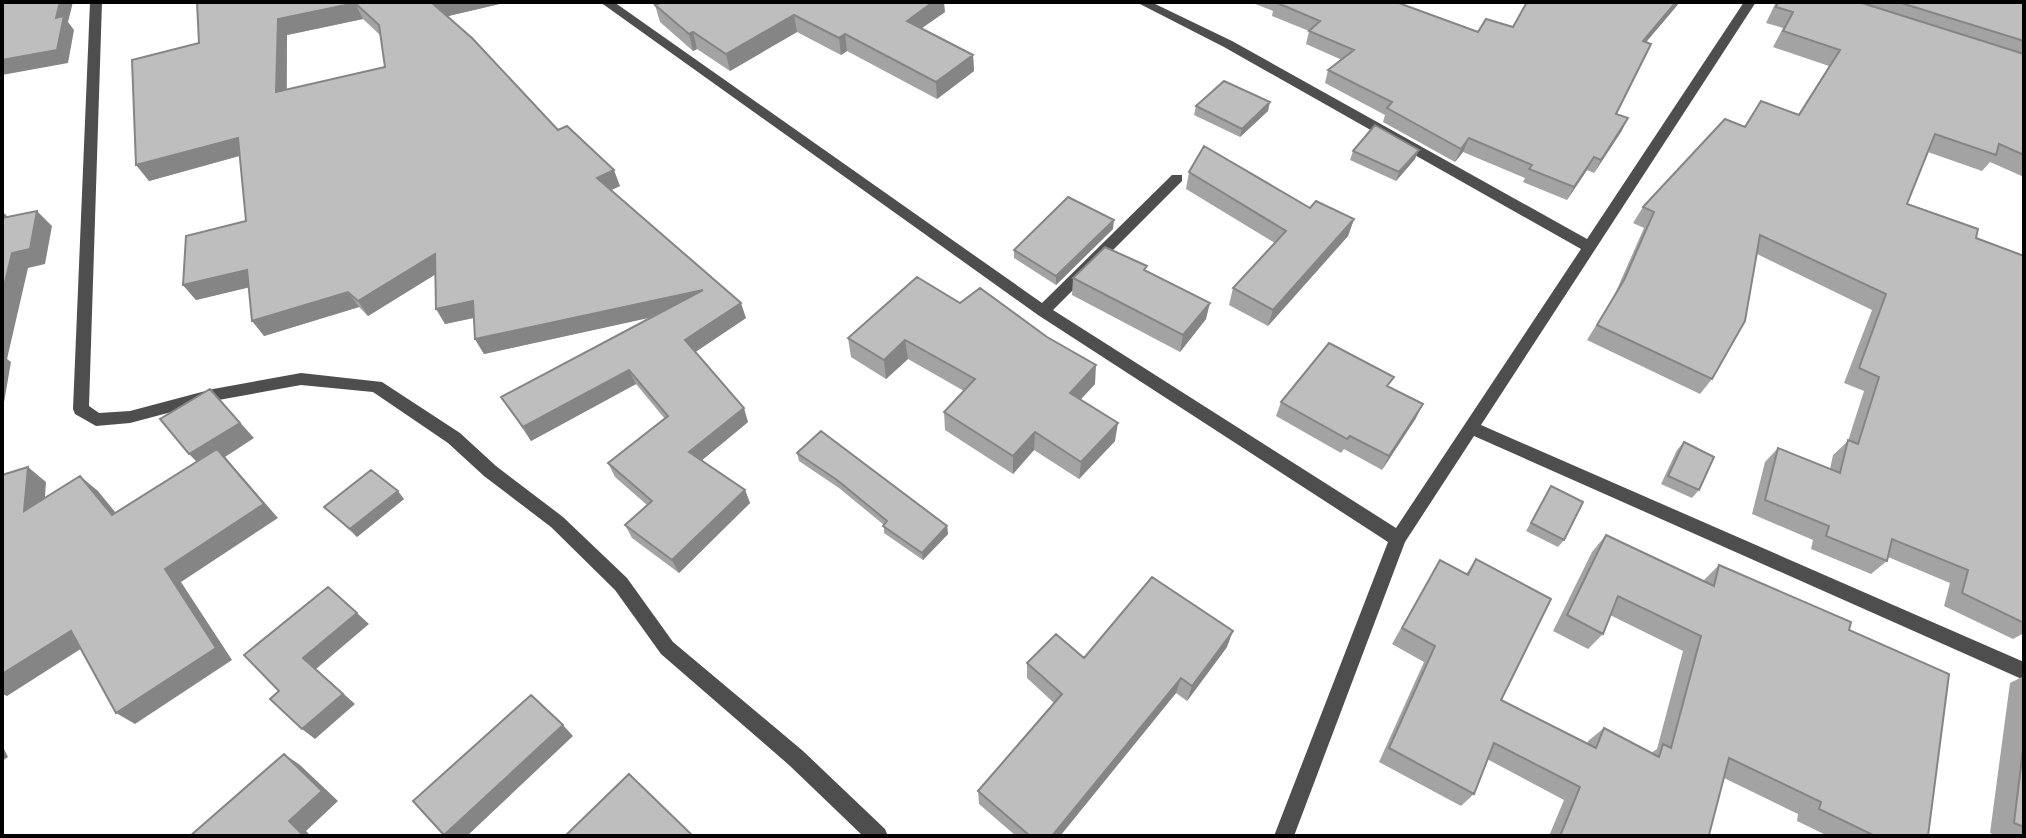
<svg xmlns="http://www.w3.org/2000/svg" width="2026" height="838" font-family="Jost,sans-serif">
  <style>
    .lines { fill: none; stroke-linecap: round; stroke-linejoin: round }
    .minor { fill: #4e4e4e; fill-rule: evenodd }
    .wall { fill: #a3a3a3; fill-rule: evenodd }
    .shaded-wall { fill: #858585 }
    .building { fill: #bebebe; stroke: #858585; stroke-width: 2; fill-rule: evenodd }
  </style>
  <rect width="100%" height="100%" fill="#fff"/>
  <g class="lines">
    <path class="minor" d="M90,2H102L89,406L99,413L130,411L213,389L301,373L382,382L460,433L496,466L563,517L627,578L673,642L803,751L885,829L888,836H863L789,765L661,654L615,590L551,527L484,476L448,443L373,392L301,385L213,401L130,423L96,426L75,414L73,409Z
      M600,2H614L1042,303L1172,175H1182V181L1053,310L1396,528L1581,249L1224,47L1136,2H1151L1232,41L1587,239L1744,2H1756L1481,425L2024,662V680L1474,436L1405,542L1294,836H1274L1388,542L1038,315Z"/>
  </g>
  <path class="wall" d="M197,2H508L448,16L558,130L620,186L611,190L746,318L695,352L748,422L702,460L745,490L750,503L679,573L632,538L625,525L647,505L615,477L608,463L665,419L636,384L531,441L501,397L651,317L484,354L475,339L474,318L445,324L436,274L368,316L359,307L264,336L249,287L196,300L183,285L246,221L240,156L149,181L199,43ZM363,19L380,35L385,67L287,90V35Z
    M1250,2H1396L1478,32L1680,2L1646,42L1616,114L1628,118L1621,132L1594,173L1587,170L1567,200L1523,182L1525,178L1463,152L1455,162L1383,122L1385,115L1325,83L1328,70L1342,60L1306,44L1309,31L1272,16L1273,11Z
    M1776,2H2024V177L1990,162L1982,171L1928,152L1907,204L1976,238L2024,256V633L2013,639L1944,606L1950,583L1888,557L1887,561L1871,574L1811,549L1813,540L1752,514L1765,462L1778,448L1830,469L1833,455L1848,441L1864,391L1844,383L1872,310L1757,254L1712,379L1700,394L1587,340L1614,296L1644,228L1633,223L1643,207L1744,127L1761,101L1798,115L1829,66L1773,47L1783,28L1766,23Z
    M655,5L945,12L921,28L973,55L974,71L937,99L847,51L841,55L797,32L730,71L697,49L693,51L660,22Z
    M1196,106L1268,111L1240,137L1194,115Z
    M1353,151L1415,159L1396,181L1350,160Z
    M1189,172L1310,208L1354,219L1348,236L1268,326L1229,305L1233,288L1275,243L1186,189Z
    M1113,229L1056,285L1014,258V250Z
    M917,277L1095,384L1080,400L1115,441L1079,479L1034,450L1013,474L945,430L944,412L964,391L908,359L886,379L851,357L848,338Z
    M1073,278L1206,319L1180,352L1072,295Z
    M1389,388L1416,418L1382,470L1344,449L1341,453L1276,416L1281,402Z
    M1684,442L1699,490L1692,498L1661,484L1677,450Z
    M797,453L947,526L948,534L923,560L884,533V525L839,488L799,461Z
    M1551,486L1564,540L1558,547L1526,531Z
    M404,499L357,537L324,507Z
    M1606,535L1703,581L1719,565L1849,630L1928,836H1828L1797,821L1798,814L1724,778L1709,835L1712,836H1549L1564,800L1487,759L1474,794L1461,806L1379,762L1424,662L1392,644L1440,560L1466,574L1476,559L1501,700L1587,744L1588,741L1604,728L1651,753L1657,749L1683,651L1610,615L1603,634L1588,649L1553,631L1592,552Z
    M1227,647L1187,701L1176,693L1060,836H1016L979,804L978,791L1054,703L1027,678V663Z
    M2024,676V836H1998L1990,833L2010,683Z"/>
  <path class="shaded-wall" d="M60,2H73L68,22L74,30L68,63L2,75V60L56,18Z
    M435,2H508L440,18L432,3Z
    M933,2H944L945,12L908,38L907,21Z
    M1676,2H1680L1636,54L1643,41Z
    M355,3L363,19L287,35L286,108L276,92L278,19Z
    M794,15L797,32L730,71L726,54Z
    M693,32L697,49L693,51L689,34Z
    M845,34L847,51L841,55L839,38Z
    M973,55L974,71L937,99L936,82Z
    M1270,102L1268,111L1240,137L1242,129Z
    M1628,118L1621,132L1594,173L1601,160Z
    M238,138L249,153L149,181L136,165Z
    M1469,138L1463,152L1455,162L1461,149Z
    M1419,150L1415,159L1396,181L1399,172Z
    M1594,157L1587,170L1567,200L1574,187Z
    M614,170L620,186L603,194L597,178Z
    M2,211L15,224H2Z
    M37,211L52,226L45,264L28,268L7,359L11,362L2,414V295L12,253Z
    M1354,219L1348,236L1268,326L1273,310Z
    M1114,220L1113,229L1056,285V276Z
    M435,254L444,269L368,316L358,301Z
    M247,270L259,285L196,300L183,285Z
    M703,290L708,305L484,354L475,339Z
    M348,292L359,307L264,336L252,321Z
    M473,301L482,316L445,324L436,309Z
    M741,303L746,318L691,355L685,340Z
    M1210,303L1206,319L1180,352L1183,335Z
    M905,340L908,359L886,379L884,360Z
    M1096,365L1095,384L1069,412L1070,393Z
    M629,370L636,384L531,441L523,427Z
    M210,389L254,438L225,457L278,518L181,582L232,660L135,724L116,713L165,569L205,470L189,454Z
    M1423,404L1416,418L1382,470L1389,456Z
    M744,408L748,422L695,466L689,452Z
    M1118,423L1115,441L1079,479L1081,462Z
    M1035,432L1034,450L1013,474V456Z
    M28,467L46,482L43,525L24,511Z
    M80,476L98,491L129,529L112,515Z
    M745,490L750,503L679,573L672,560Z
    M398,491L404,499L357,537L350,529Z
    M947,526L948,534L923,560L922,553Z
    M357,613L369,624L316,669L355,704L315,739L302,729L303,658Z
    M71,631L90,643L7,696L2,694V674Z
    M1233,631L1227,647L1187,701L1192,686Z
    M1181,678L1176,693L1060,836H1052Z
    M563,725L573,736L467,836H447L444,835Z
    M2,745L8,757L2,761Z
    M284,754L300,765L338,801L306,831L311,836H304L289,821Z"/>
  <path class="building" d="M2,2H60L56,18L64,16L57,50L2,60Z
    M197,2H435L432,3L472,38L558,130L567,126L614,170L597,178L741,303L685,340L744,408L689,452L745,490L672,560L625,525L652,501L608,463L668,416L629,370L523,427L501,397L703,290L475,339L473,301L436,309L435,254L358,301L348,292L252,321L247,270L183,285L186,236L246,221L238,138L136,165L132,60L199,43ZM355,3L379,25L385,67L276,92L278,19Z
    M662,2H933L907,21L973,55L936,82L845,34L839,38L794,15L726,54L693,32L689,34L655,5Z
    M1275,2H1396L1478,32L1486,19L1513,27L1527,2H1676L1643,41L1651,44L1616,114L1628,118L1601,160L1594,157L1574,187L1529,169L1532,165L1469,138L1461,149L1387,108L1392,102L1328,70L1354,50L1309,31L1320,21Z
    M1778,2H1859L2024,54V155L1999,144L1996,155L1935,134L1907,204L1978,229L1976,238L2024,256V623L1962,593L1968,570L1892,539L1887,561L1826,536L1829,526L1765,500L1778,448L1840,473L1848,440L1858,444L1879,377L1859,368L1886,294L1760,235L1745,321L1712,379L1597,325L1624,280L1654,212L1643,207L1725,119L1745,127L1761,101L1799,115L1840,50L1783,31L1793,12L1776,7Z
    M1898,2H2024V41Z
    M1224,81L1270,102L1242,129L1196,106Z
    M1375,125L1419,150L1399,172L1353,151Z
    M1204,146L1310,208L1316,201L1354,219L1273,310L1233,288L1286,231L1189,172Z
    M1068,197L1114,220L1056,276L1014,250Z
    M37,211L30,249L12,253L2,295V218Z
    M1105,247L1147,266L1144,270L1210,303L1183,335L1073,278Z
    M917,277L960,303L980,288L1047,337L1096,365L1070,393L1118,423L1081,462L1035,432L1013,456L944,412L975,379L905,340L884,360L848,338Z
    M1329,343L1394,377L1387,386L1423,404L1389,456L1350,436L1347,439L1281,402Z
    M210,389L240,423L189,454L160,419Z
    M821,431L947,526L922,553L883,526L887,521L837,480L797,453Z
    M1684,442L1714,457L1699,490L1668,476Z
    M217,449L264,504L165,569L216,648L116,713L71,631L2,674V475L28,467L24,511L80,476L112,515Z
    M371,470L398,491L350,529L324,507Z
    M1551,486L1583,502L1564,540L1531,523Z
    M1606,535L1714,586L1719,565L1851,622L1849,630L1949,674L1928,836H1875L1819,809L1821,802L1729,758L1709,835L1712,836H1560L1580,787L1494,743L1474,794L1389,748L1435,646L1402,628L1440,560L1468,575L1476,559L1551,599L1501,700L1596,748L1604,728L1659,757L1663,744L1671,748L1701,636L1618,596L1603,634L1567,615Z
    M1152,577L1233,631L1192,686L1181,678L1052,836H1030L978,791L1062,694L1027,663L1056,634L1084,658Z
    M328,587L357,613L303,658L343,694L302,729L270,699L279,691L244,655Z
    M531,695L563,725L444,835L413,801Z
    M2024,741V827L2014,823Z
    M284,754L322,791L289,821L304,836H190Z
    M629,774L693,836H565Z"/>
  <rect width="2026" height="838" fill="none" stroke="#000000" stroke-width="8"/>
</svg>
